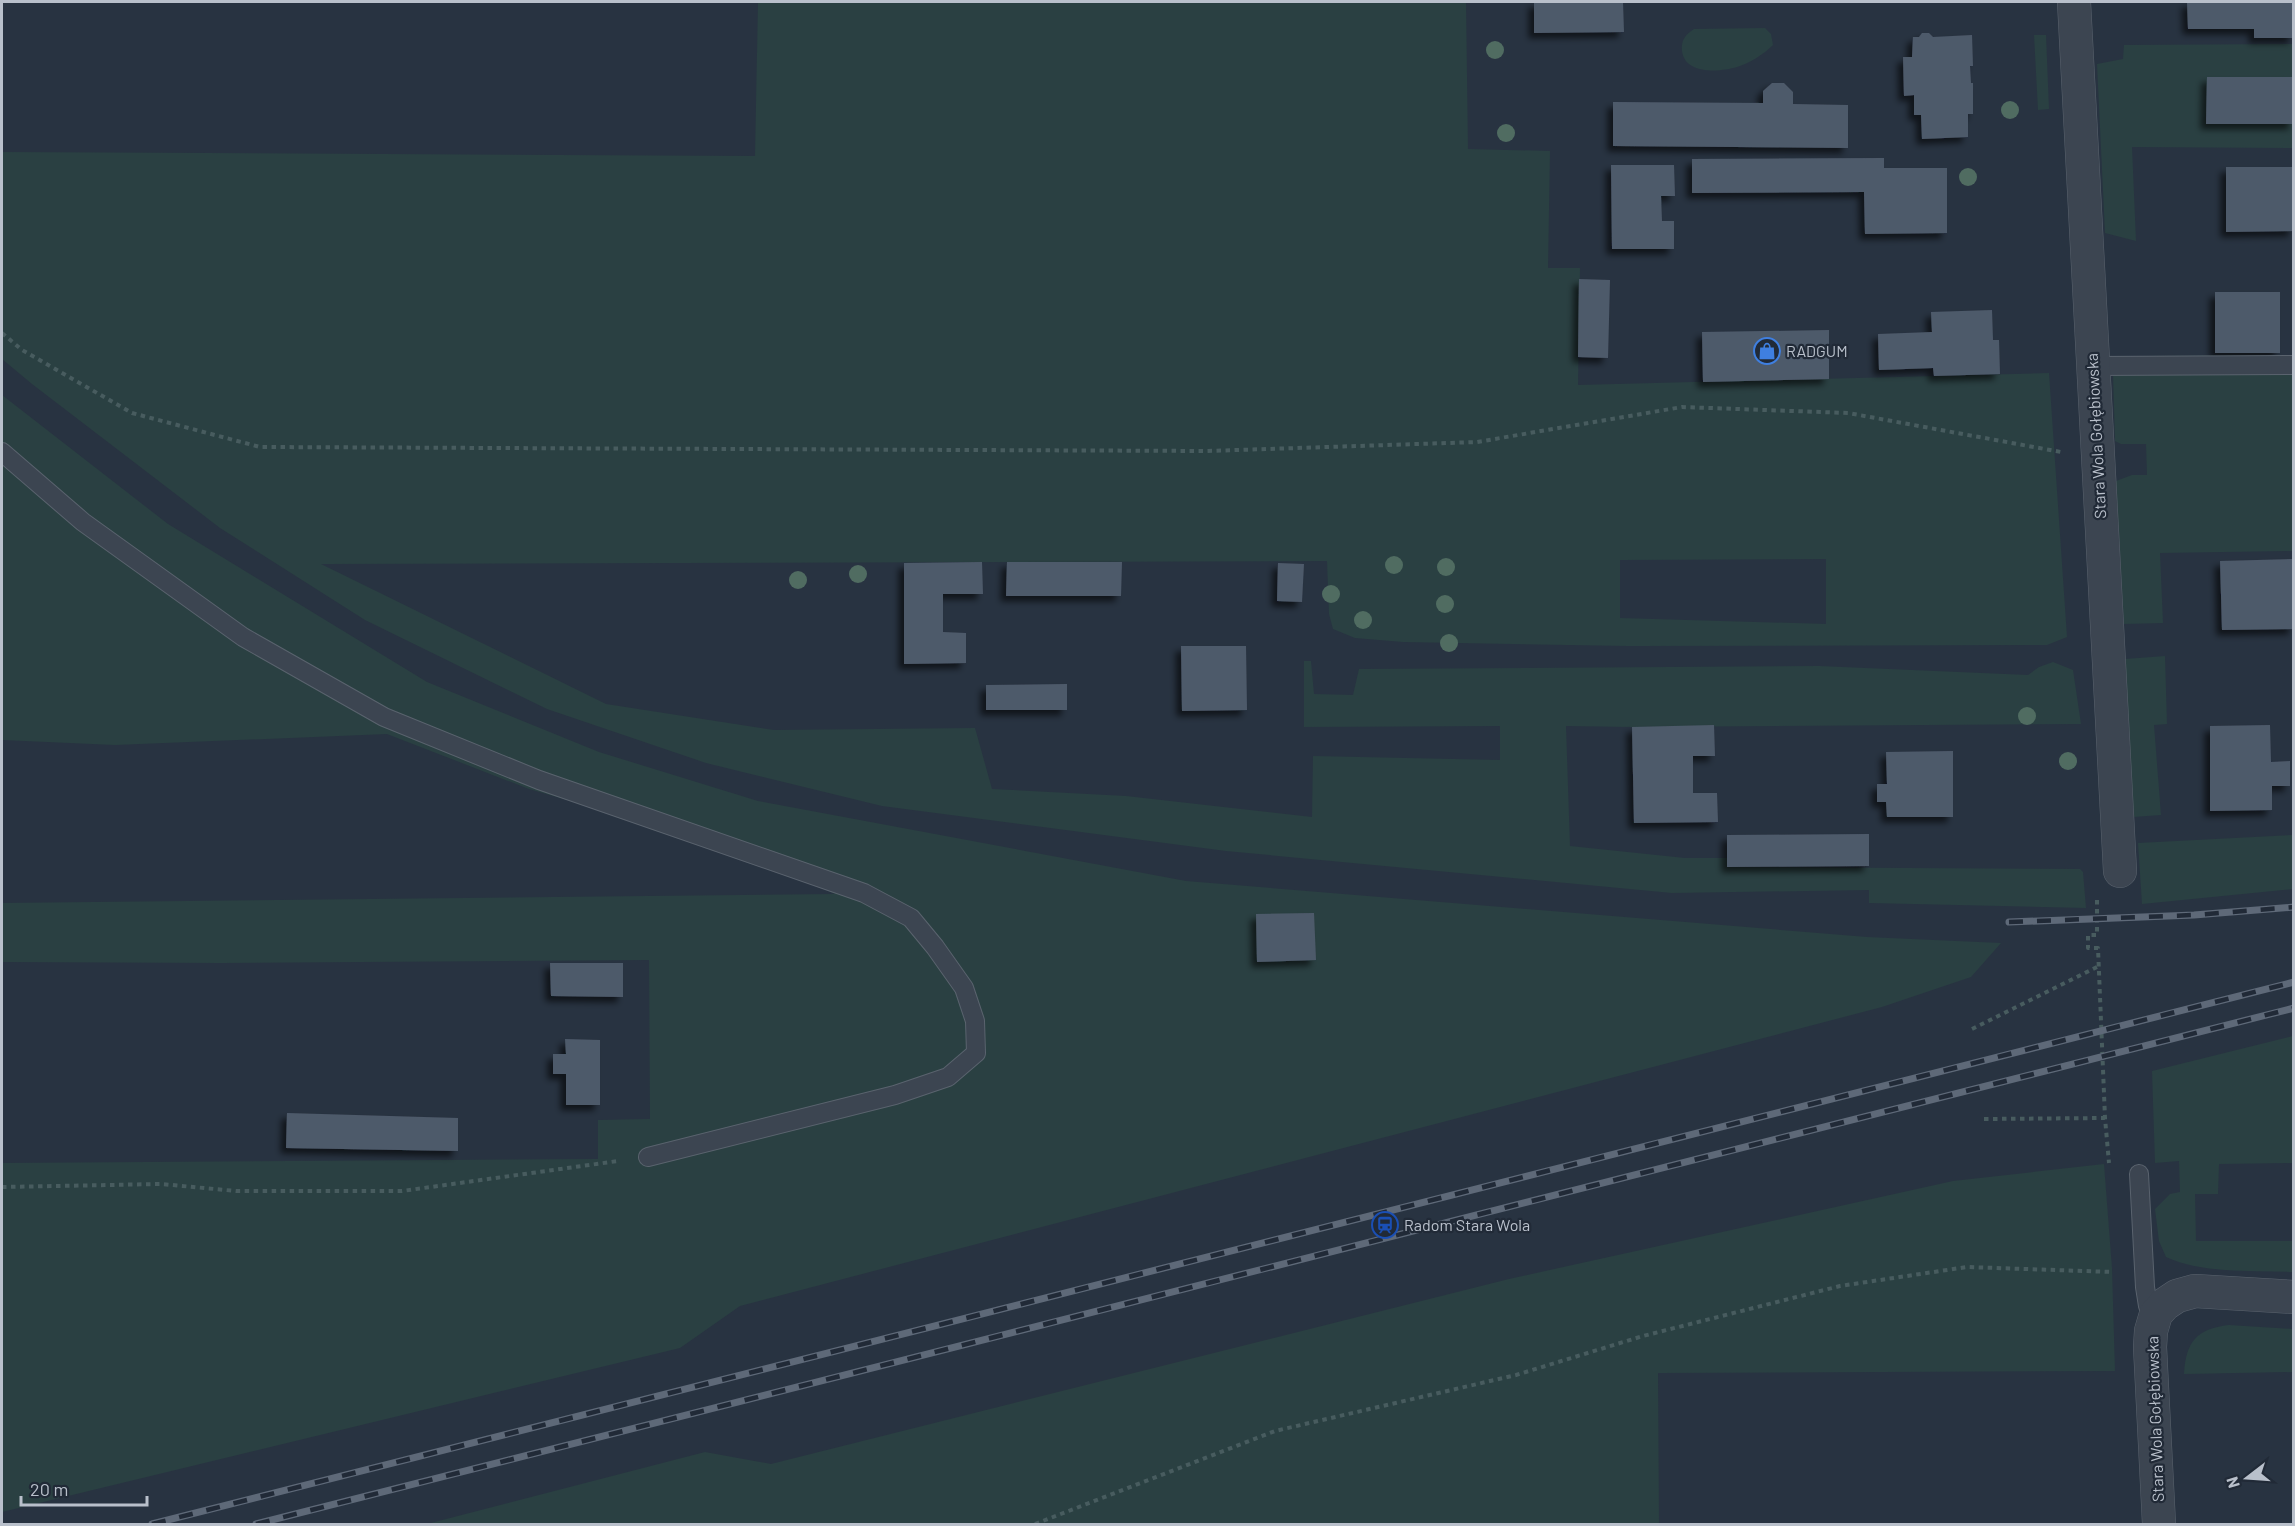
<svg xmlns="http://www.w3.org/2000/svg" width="2295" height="1526" font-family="Barlow,sans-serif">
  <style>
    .green { fill: #2a4042; fill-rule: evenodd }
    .building { fill: #4e5a6a; filter: url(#shadow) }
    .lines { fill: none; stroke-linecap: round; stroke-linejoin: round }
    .service-casing { stroke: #5a636e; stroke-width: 20 }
    .minor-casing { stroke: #5a636e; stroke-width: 34 }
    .path { stroke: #485c5f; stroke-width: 4; stroke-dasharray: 4.5 4.5; stroke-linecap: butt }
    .service { stroke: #3c4551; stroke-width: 18 }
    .minor { stroke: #3c4551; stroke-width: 33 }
    .rail-casing { stroke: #5e6978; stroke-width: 7 }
    .rail { stroke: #212a37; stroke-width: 4.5; stroke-dasharray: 14; stroke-linecap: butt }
    .tree { fill: #506c61 }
    .labels { text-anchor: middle; stroke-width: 4.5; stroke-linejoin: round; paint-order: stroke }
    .poi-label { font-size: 16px; fill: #b9c0cb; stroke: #212a37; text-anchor: start }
    .street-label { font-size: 16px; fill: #b9c0cb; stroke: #212a37 }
  </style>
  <defs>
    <filter id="shadow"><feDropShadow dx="-5.5" dy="5.5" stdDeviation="3" flood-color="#0009"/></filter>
  </defs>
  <rect width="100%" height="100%" fill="#283341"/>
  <path class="green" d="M758,2H1466L1468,149L1550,151L1548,268H1580L1578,385L2049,373L2067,637L2047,645L1628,646L1403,642L1355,638L1333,629L1329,614L1327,561L321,564L606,704L774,730L975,728L992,789L1126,796L1312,817L1313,756L1500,760V726L1304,727V661H1311L1314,694L1353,695L1359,669L1819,666L2028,675L2039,667L2053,662L2073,670L2081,724L1632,727L1566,726L1570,846L1685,858H1727L1728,867L2080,869L2083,872L2086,908L1869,903V890L1672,893L1226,851L882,806L706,763L547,709L365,620L220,528L32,384L2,359V152L755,156ZM1826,559V624L1620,618V560Z
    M1765,28L1771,34L1773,45C1764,54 1750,63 1737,67C1720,72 1685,75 1682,51C1681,40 1685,35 1694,29Z
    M2034,35H2046L2049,109L2038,110Z
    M2293,44V148L2132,147L2136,241L2105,233L2097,64L2123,59L2124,45Z
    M2293,355V551L2160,553L2163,623L2124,624L2116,481L2132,475H2147L2146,444H2121L2115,441L2113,374H2142L2141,356Z
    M2,395L168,524L427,682L599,752L758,801L1186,881L1867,937L2001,943L1971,977L1882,1007L740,1306L680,1348L2,1512V1163L598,1159V1120L650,1119L649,960L222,963L2,962V903L835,894L723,845L529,789L387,734L115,745L2,740Z
    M2165,656L2167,724L2154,725L2161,815L2133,817L2125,659Z
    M2293,835V889L2142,904L2138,843Z
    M2293,1036V1163L2219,1164L2218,1194H2195L2196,1241H2293V1272C2253,1270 2202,1274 2166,1257L2159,1241L2155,1209L2170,1194L2180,1192L2179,1161L2155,1163L2152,1071Z
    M2104,1164L2112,1268L2115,1371L1658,1373L1659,1524H427L705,1452L771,1464L1509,1279L1953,1181Z
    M2229,1325L2293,1329V1372L2184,1374C2186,1342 2196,1329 2229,1325Z"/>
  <path class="building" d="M1534,2H1623L1624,32L1534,33Z
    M2187,2H2294V38H2254V29H2188Z
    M1922,33H1929L1933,37L1972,35L1973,66H1970L1971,83H1973V114H1968V137L1922,139L1921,115H1914V95L1904,96L1903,57H1912L1913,37H1919Z
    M2207,77H2294V124H2206Z
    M1772,83H1784L1793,92V104L1848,105V148L1613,146V102L1763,103V91Z
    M1884,158V168H1947V233L1865,234L1864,192L1692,193V159Z
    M1611,165H1674L1675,196H1661L1662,221H1674V249H1612Z
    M2226,167H2294V231L2226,232Z
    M1579,279L1610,280L1608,358L1578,357Z
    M2215,292H2280V353H2215Z
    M1992,310L1993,340H1999L2000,374L1934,376L1933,368L1879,370L1878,334L1932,332L1931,312Z
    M1829,330V379L1703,382L1702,332Z
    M2294,559V629L2222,630L2220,561Z
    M982,562L983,594H943V632L966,633V663L904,664V563Z
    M1007,562H1122L1121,596H1006Z
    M1278,563L1304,564L1302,602L1277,601Z
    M1181,646H1246L1247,710L1182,711Z
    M1067,684V710H986V685Z
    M1714,725L1715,756H1693V793H1717L1718,822L1634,823L1632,727Z
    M2270,725L2271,762L2290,761V786H2272V810L2210,811V726Z
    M1953,751V817H1887L1886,802H1877V784H1887L1886,752Z
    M1869,834V866L1727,867V835Z
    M1314,913L1316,960L1257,962L1256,914Z
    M550,963H623V997L551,996Z
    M565,1039L600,1040V1105H566V1074H553V1054H566Z
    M287,1113L458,1118V1151L286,1148Z"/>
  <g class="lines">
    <defs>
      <path id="service" d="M2092,366L2294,365
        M2,452L83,522L243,637L384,717L539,780L864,893L911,918L935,947L964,988L975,1021L976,1053L948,1077L895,1095L648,1157
        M2139,1174L2145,1287L2148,1306L2156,1314"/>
      <path id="minor" d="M2074,2L2120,871
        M2159,1524L2150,1347L2151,1331L2156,1314L2165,1304L2177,1296L2195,1291L2294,1297"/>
    </defs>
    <use href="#service" class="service-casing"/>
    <use href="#minor" class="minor-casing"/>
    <path class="path" d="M2,333L22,350L132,413L260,447L1207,451L1477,442L1682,407L1848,413L2061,452
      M2097,900V935H2088V948H2098L2105,1118L2109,1163
      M1972,1029L2099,966
      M1984,1119L2105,1118
      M2,1187L161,1184L236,1191H402L618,1161
      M1035,1524L1275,1431L1516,1375L1643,1336L1840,1286L1967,1267L2113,1272"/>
    <use href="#service" class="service"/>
    <use href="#minor" class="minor"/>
    <defs>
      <path id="rail" d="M2009,922L2194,915L2294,907
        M152,1524L2294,982
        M256,1524L2294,1008"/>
    </defs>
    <use href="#rail" class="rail-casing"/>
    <use href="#rail" class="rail"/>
  </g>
  <g class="tree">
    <circle cx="1495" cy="50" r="9"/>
    <circle cx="2010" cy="110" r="9"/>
    <circle cx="1506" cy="133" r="9"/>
    <circle cx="1968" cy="177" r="9"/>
    <circle cx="1394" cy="565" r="9"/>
    <circle cx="1446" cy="567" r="9"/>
    <circle cx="858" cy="574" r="9"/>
    <circle cx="798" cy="580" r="9"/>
    <circle cx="1331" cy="594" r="9"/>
    <circle cx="1445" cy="604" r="9"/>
    <circle cx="1363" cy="620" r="9"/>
    <circle cx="1449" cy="643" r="9"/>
    <circle cx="2027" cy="716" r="9"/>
    <circle cx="2068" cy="761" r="9"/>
  </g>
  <defs>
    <symbol id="shop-ring" viewBox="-11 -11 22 22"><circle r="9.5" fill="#212a37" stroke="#3f7fe0" stroke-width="1.5"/><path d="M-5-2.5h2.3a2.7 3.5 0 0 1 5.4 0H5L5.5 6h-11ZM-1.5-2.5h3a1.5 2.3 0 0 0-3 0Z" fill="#3f7fe0"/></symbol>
    <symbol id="station-ring" viewBox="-11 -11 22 22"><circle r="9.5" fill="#212a37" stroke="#1a4fb4" stroke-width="1.5"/><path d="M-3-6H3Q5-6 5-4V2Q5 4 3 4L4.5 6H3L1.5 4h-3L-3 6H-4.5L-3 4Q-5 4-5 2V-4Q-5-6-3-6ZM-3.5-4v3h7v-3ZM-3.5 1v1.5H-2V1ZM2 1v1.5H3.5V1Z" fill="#1a4fb4"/></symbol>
  </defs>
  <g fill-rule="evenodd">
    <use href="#shop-ring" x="1752" y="336" width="30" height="30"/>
    <use href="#station-ring" x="1370" y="1210" width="30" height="30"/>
  </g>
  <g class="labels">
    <g class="poi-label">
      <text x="1786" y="357">RADGUM</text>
      <text x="1404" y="1231">Radom Stara Wola</text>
    </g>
    <g class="street-label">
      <text transform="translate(2096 436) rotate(-93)" y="6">Stara Wola Gołębiowska</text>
      <text transform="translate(2155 1419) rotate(-92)" y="6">Stara Wola Gołębiowska</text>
    </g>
  </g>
  <rect width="2295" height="1526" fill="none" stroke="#b9c0cb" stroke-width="6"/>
  <g transform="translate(2247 1478) rotate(253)" stroke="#212a37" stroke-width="4.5" paint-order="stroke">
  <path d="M0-4.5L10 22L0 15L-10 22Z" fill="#b9c0cb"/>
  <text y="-9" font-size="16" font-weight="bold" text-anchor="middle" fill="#b9c0cb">N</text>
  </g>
  <path d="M21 1496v9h126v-9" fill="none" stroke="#b9c0cb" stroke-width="3"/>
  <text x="30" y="1496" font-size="18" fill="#b9c0cb" stroke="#212a37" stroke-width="4.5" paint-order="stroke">20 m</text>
</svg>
